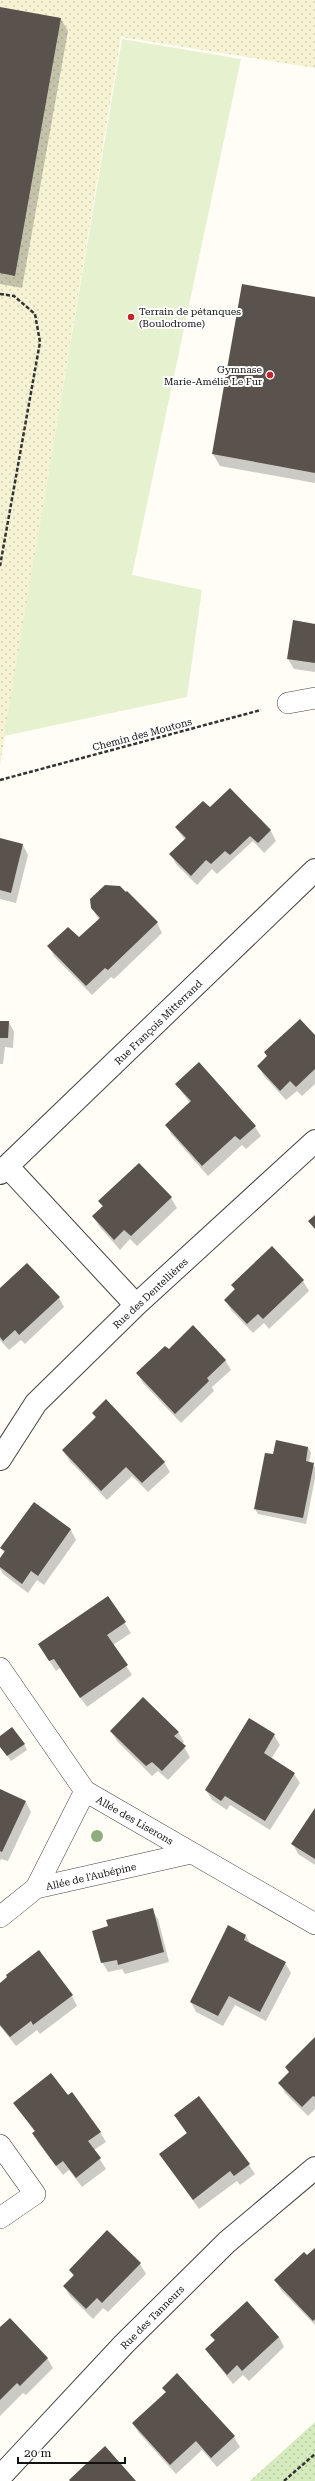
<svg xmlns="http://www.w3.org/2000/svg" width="315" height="2481" font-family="'Roboto Serif',serif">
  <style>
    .farmland { fill: url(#farmland-dots) }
    .grass { fill: url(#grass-dots) }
    .pitch { fill: #e6f2cf }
    .shadow { fill: #0003 }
    .building { fill: #5a524d }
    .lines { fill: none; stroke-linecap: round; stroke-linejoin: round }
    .service-casing { stroke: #444; stroke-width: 22 }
    .minor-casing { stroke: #444; stroke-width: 24 }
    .path { stroke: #333; stroke-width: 2.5; stroke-dasharray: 4 2; stroke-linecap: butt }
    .service { stroke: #fff; stroke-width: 21 }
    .minor { stroke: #fff; stroke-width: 22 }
    .tree { fill: #8dad7f }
    .poi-dot { fill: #c4262e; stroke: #fff; stroke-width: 1.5 }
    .labels { text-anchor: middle; stroke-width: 4; stroke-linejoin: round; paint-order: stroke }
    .poi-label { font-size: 10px; fill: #111; stroke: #fff; text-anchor: start }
    .street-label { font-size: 10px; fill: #111; stroke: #fff }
  </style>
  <defs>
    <pattern id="farmland-dots" width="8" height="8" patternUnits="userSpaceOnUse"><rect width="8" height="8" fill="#f6f3d4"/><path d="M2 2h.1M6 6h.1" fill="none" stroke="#d2cfb5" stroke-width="1.8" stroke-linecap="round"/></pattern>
    <pattern id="grass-dots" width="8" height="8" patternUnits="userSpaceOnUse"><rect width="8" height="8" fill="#d5ebbd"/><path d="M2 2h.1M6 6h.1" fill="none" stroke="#b6c8a1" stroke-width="1.8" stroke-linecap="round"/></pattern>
  </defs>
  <rect width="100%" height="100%" fill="#fffdf5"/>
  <path class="farmland" d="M0,0H315V68L121,37L0,765Z"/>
  <path class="grass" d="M315,2422V2481H250Z"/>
  <path class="pitch" d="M122,39L241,59L132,575L202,590L187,697L4,736Z"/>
  <path class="shadow" d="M0,8L61,19L68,31L22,288L0,284Z
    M315,298V483L220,466L213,454Z
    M315,625V672L294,669L288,659Z
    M230,789L271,831L276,841L264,853L253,841L217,874L212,869L197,885L176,864L171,854L185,840L176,828L210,809Z
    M0,839L23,845L28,855L16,903L0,899Z
    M92,908L157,923L162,933L114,979L111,977L92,995L54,956L49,947L79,939L99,920Z
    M0,1022H9L14,1032L13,1048L5,1047L3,1064H0Z
    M315,1036V1084L302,1096L297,1091L286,1100L264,1076L258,1066L268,1057L265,1053Z
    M176,1084L255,1127L261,1136L246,1149L242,1145L208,1176L172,1135L166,1125L190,1103Z
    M139,1164L171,1198L177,1208L137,1246L130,1239L120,1250L99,1226L93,1217L103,1207L99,1201Z
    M303,1281L309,1291L269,1329L264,1323L253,1333L231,1310L226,1300L236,1291L232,1285Z
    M0,1290L59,1298L64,1307L25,1344L21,1340L9,1350L0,1340Z
    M169,1350L225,1360L231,1370L212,1387L214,1391L181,1423L143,1383L137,1373Z
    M93,1413L164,1462L170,1472L148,1492L132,1476L107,1500L69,1460L63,1450L96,1419Z
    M308,1447L311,1453L309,1463L315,1467V1478L306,1524L258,1514L255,1509L274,1455Z
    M34,1503L71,1530L76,1540L44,1585L37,1580L28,1593L3,1574L0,1569V1560L5,1554L1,1548Z
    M108,1598L131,1633L113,1645L132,1675L87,1707L60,1668L56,1671L45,1654Z
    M111,1731L178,1732L184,1742L182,1744L190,1757L168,1780L158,1771L152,1776L117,1741Z
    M274,1735L280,1745L271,1759L294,1774L300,1783L270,1830L230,1805L227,1810L212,1800L206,1790Z
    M0,1737L24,1744L27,1750L11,1761L0,1746Z
    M0,1790L26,1802L31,1812L8,1861L1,1859L0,1861Z
    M315,1810V1865L298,1854L293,1844Z
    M152,1910L158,1919L169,1962L125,1974L122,1969L108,1972L102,1962Z
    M229,1927L246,1936L251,1945L285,1963L291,1973L266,2021L235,2005L223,2026L196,2012L191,2002Z
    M0,1984L72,1996L77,2006L40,2034L37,2030L16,2046L0,2026Z
    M315,2039V2109L308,2116L285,2093L280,2083L290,2073L286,2067Z
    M68,2097L100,2132L106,2142L94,2150L106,2169L82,2187L69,2170L63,2175L39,2144L33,2134L35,2132L15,2103Z
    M175,2115L249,2165L255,2174L240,2185L237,2181L199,2209L160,2154L187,2134Z
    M107,2232L140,2264L146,2274L108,2312L103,2308L93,2319L70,2296L64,2286L74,2277L70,2270Z
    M315,2250V2325L281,2290L275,2280Z
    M0,2329L47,2358L53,2368L26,2395L23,2393L0,2416Z
    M212,2335L279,2337L284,2347L249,2381L243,2375L233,2384L206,2350L215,2341Z
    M163,2388L234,2437L240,2447L217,2467L202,2450L176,2474L139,2433L133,2424L166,2393Z"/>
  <path class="building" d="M0,7L61,18L15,276L0,273Z
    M242,284L315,297V473L212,454Z
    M293,620L315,624V663L287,659Z
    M230,788L271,830L258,843L250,836L230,855L225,851L211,864L206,860L191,876L169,854L186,838L175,827L203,801L210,807Z
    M0,838L23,844L11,893L0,890Z
    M105,885L120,886L126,892L127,891L158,922L108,970L105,968L86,986L47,946L68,927L79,937L100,918L91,908L90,899Z
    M300,1019L315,1035V1069L296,1087L290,1081L280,1091L257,1066L267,1056L264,1052Z
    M0,1021H9L8,1038H0Z
    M199,1062L256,1126L240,1140L235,1136L202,1166L165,1125L191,1101L175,1084Z
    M139,1163L172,1197L131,1236L124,1230L114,1240L92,1216L103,1206L98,1201Z
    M315,1215V1229L308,1221Z
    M272,1246L304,1280L263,1319L258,1314L247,1324L224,1300L235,1289L231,1285Z
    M27,1263L60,1297L19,1335L15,1330L3,1341L0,1337V1288Z
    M193,1325L226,1360L207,1378L209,1381L175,1414L136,1373L165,1346L169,1349Z
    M106,1399L165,1462L142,1483L126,1467L101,1491L62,1450L96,1417L92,1413Z
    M276,1440L308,1447L306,1461L314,1463L303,1518L254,1509L265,1453L273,1454Z
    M34,1502L71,1529L38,1576L31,1571L22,1584L0,1567V1558L5,1551L0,1548Z
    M108,1596L126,1622L107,1635L128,1665L80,1698L54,1659L49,1661L38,1644Z
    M143,1697L179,1732L174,1736L186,1746L162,1771L152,1762L146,1766L110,1731Z
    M249,1718L275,1734L264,1753L295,1773L265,1821L225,1796L221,1801L205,1790Z
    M12,1727L25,1744L7,1756L0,1747V1736Z
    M0,1789L26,1801L2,1852L0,1851Z
    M315,1808V1859L291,1844Z
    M153,1908L164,1952L118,1965L117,1960L101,1963L92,1931L108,1926L106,1920Z
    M228,1925L246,1935L244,1940L286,1962L260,2012L229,1996L218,2016L190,2002Z
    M39,1950L73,1995L33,2025L31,2021L10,2037L0,2025V1983L7,1977L6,1975Z
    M315,2037V2097L313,2096L302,2107L278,2083L289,2072L285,2067Z
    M51,2073L68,2095L72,2092L101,2132L88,2141L101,2158L76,2178L63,2161L56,2166L32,2133L35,2131L13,2103Z
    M199,2096L250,2164L234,2176L230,2171L193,2200L159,2154L187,2133L174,2115Z
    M107,2230L141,2263L102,2303L97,2298L86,2309L63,2286L74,2275L69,2270Z
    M315,2248V2319L313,2321L274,2280L304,2252L307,2255Z
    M247,2301L279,2337L242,2371L237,2365L227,2375L205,2349L215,2340L210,2335Z
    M10,2318L48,2358L20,2386L17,2383L0,2400V2327Z
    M177,2373L235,2436L211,2458L196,2441L170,2465L132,2423L166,2392L162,2388Z
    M105,2446L136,2481H70L69,2480Z"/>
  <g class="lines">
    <defs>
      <path id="service" d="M288,703L315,698
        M0,1668L85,1791L315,1924
        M36,1888L85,1791
        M0,1917L36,1888L191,1853
        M0,2145L35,2194L0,2218"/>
      <path id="minor" d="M7,1166L136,1305
        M0,1173L315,870
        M0,1459L36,1403L136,1305L315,1141
        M0,2477L124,2344L227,2242L315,2168"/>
    </defs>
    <use href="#service" class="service-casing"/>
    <use href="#minor" class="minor-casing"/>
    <path class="path" d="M0,294L14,296L35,314L40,342L0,566
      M0,780L261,710
      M284,2481L315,2454"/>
    <use href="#service" class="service"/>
    <use href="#minor" class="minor"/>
  </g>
  <circle class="tree" cx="97" cy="1836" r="6"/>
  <g class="poi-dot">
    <circle cx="131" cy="317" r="4"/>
    <circle cx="270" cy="375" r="4"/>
  </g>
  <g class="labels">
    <g class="poi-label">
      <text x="139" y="315">Terrain de pétanques<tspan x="139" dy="12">(Boulodrome)</tspan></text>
      <text x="262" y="373" text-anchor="end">Gymnase<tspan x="262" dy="12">Marie-Amélie Le Fur</tspan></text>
    </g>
    <g class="street-label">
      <text transform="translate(142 734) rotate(-15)" y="4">Chemin des Moutons</text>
      <text transform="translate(158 1022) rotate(-44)" y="4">Rue François Mitterrand</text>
      <text transform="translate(150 1293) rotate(-43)" y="4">Rue des Dentellières</text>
      <text transform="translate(135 1820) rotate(30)" y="4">Allée des Liserons</text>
      <text transform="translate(91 1876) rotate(-13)" y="4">Allée de l'Aubépine</text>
      <text transform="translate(152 2317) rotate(-45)" y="4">Rue des Tanneurs</text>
    </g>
  </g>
  <path d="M18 2457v6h107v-6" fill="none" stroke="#111111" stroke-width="2"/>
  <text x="24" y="2457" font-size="12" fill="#111111" stroke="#ffffff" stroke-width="3" paint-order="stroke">20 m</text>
</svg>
